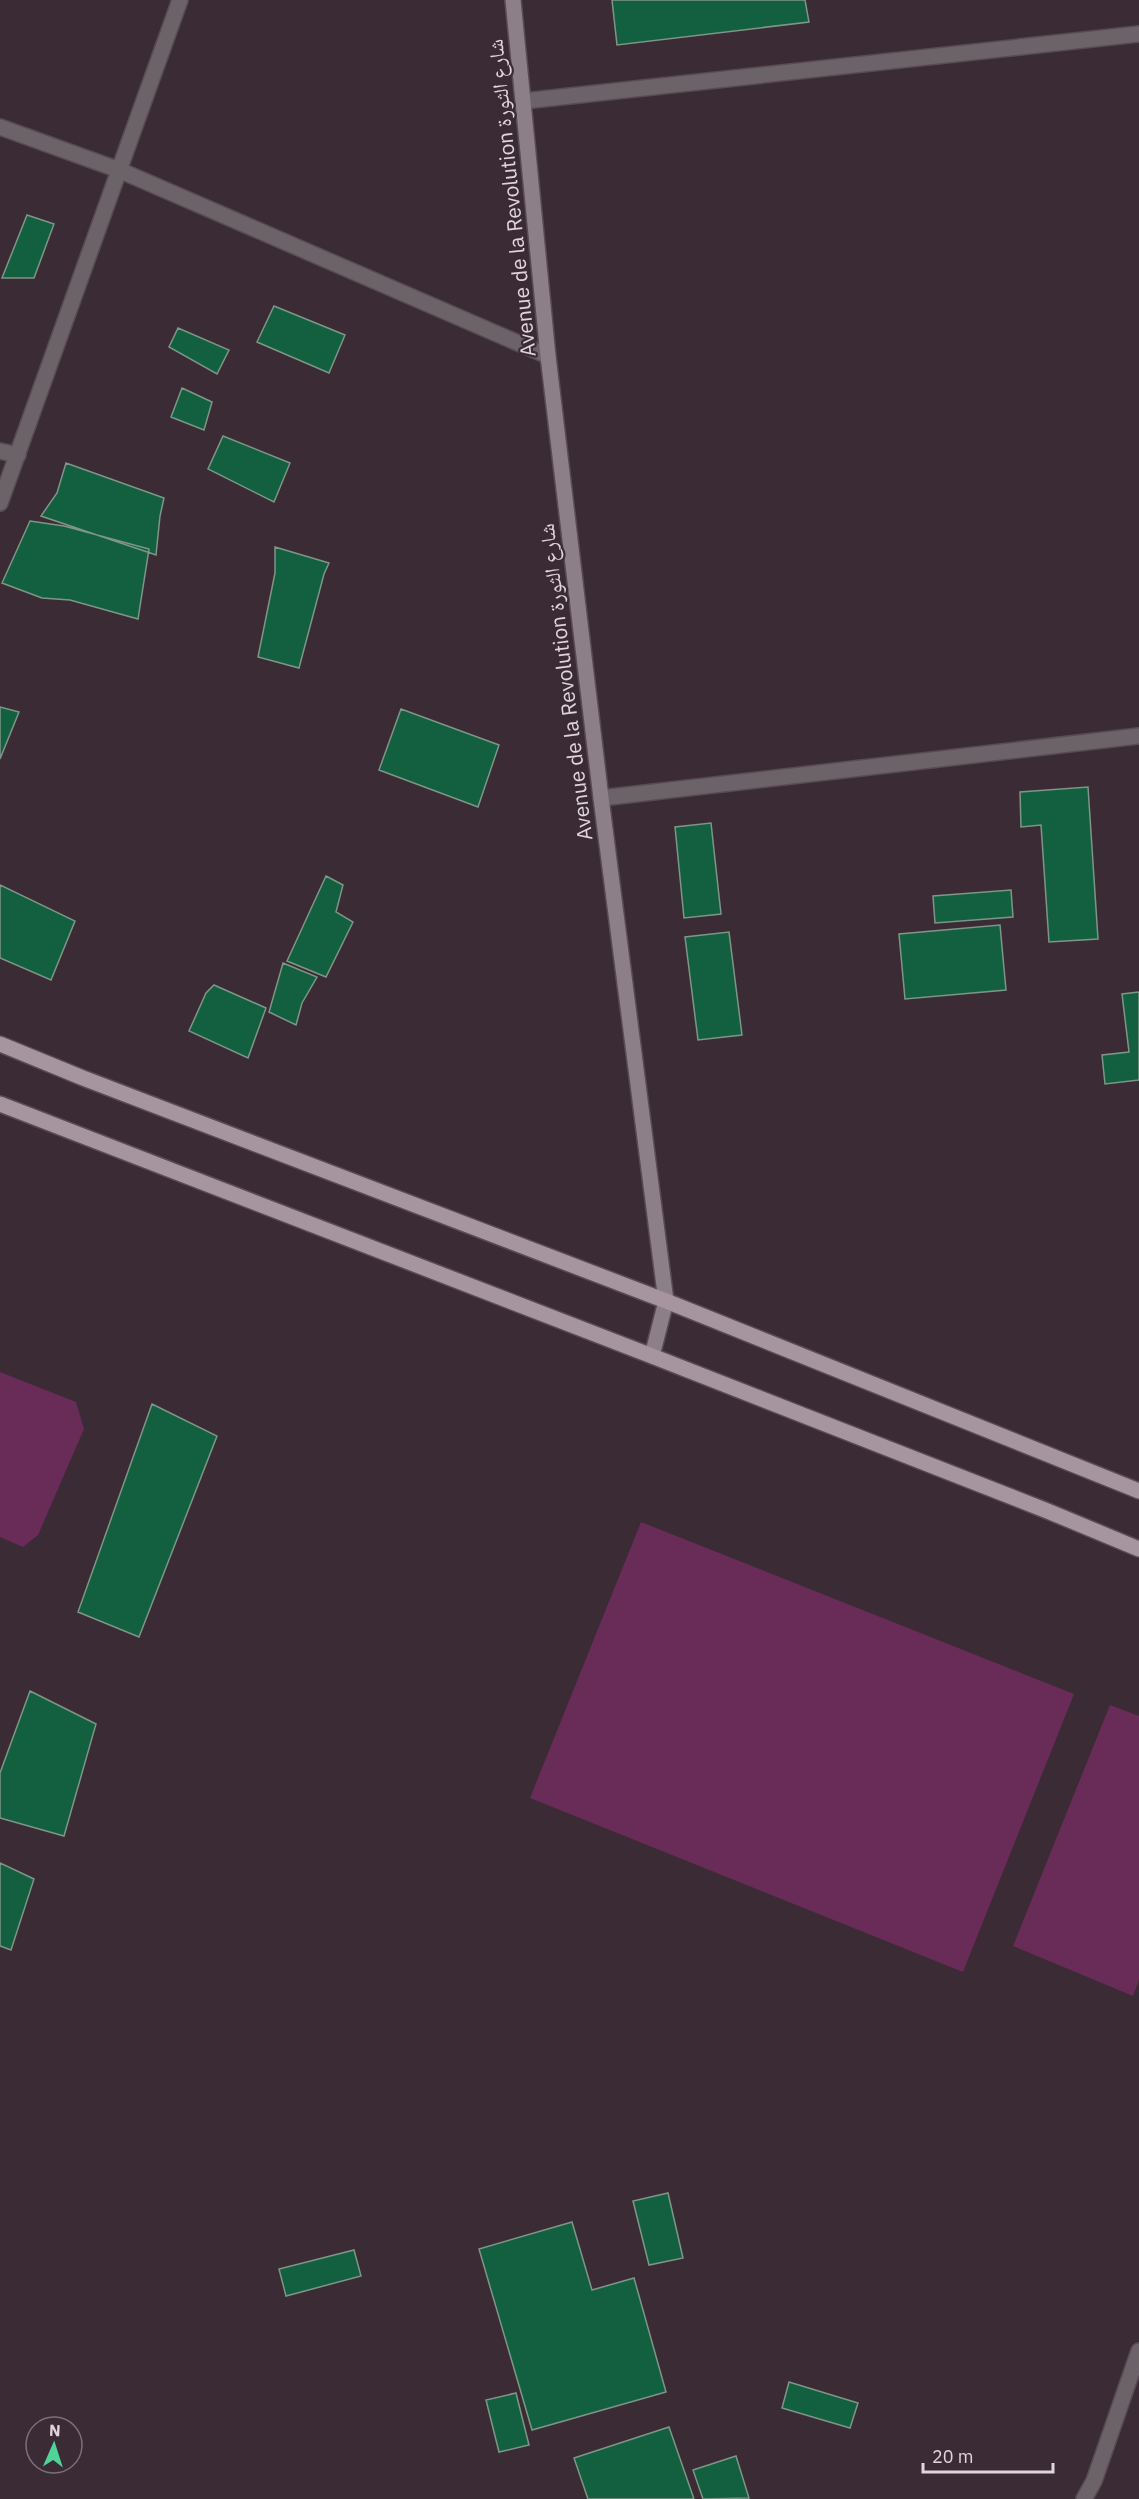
<svg xmlns="http://www.w3.org/2000/svg" width="1139" height="2499" font-family="'IBM Plex Sans','Noto Naskh Arabic',sans-serif">
  <style>
    .green { fill: #692b58 }
    .building { fill: #136041; stroke: #7f9588; stroke-width: 1.5 }
    .lines { fill: none; stroke-linecap: round; stroke-linejoin: round }
    .street-casing { stroke: #594a53; stroke-width: 18 }
    .secondary-casing { stroke: #594a53; stroke-width: 18 }
    .primary-casing { stroke: #594a53; stroke-width: 18 }
    .street { stroke: #6c6368; stroke-width: 15 }
    .secondary { stroke: #8c7f88; stroke-width: 15 }
    .primary { stroke: #a6949f; stroke-width: 15 }
    .labels { text-anchor: middle; stroke-width: 4.5; stroke-linejoin: round; paint-order: stroke }
    .street-label { font-size: 21px; fill: #e0d5dc; stroke: #3b2b35 }
  </style>
  <rect width="100%" height="100%" fill="#3b2b35"/>
  <path class="green" d="M0,1372L76,1402L84,1429L38,1535L23,1547L0,1537Z
    M641,1522L1074,1694L963,1972L530,1798Z
    M1110,1705L1139,1716V1980L1133,1996L1013,1946Z"/>
  <path class="building" d="M612,0H805L809,22L617,45Z
    M27,215L54,224L34,278H2Z
    M274,306L345,335L329,373L257,342Z
    M178,328L229,350L217,374L169,347Z
    M182,388L212,402L204,430L171,417Z
    M223,436L290,463L274,502L208,469Z
    M66,463L164,498L160,516L156,555L41,516L57,493Z
    M30,521L64,526L149,549L138,619L70,600L42,598L2,583Z
    M275,547L329,563L324,574L299,668L258,657L275,573Z
    M0,707L19,712L0,759Z
    M401,709L499,745L478,807L379,770Z
    M1088,787L1098,939L1049,942L1041,825L1021,827L1020,792Z
    M711,823L721,914L684,918L675,827Z
    M326,876L343,885L336,912L353,922L326,977L287,961Z
    M0,885L75,921L51,980L0,958Z
    M1011,890L1013,917L935,923L933,896Z
    M1000,925L1006,990L905,999L899,934Z
    M729,932L742,1035L698,1040L685,937Z
    M283,963L317,977L302,1003L296,1025L269,1012Z
    M214,985L266,1008L248,1058L189,1031L206,993Z
    M1139,992V1080L1105,1084L1102,1055L1129,1052L1122,994Z
    M152,1404L217,1436L139,1637L78,1612Z
    M30,1691L96,1724L64,1836L0,1818V1773Z
    M0,1863L34,1879L11,1950L0,1946Z
    M668,2193L683,2258L649,2265L633,2201Z
    M572,2222L592,2290L634,2278L666,2392L532,2430L479,2249Z
    M354,2250L361,2276L286,2296L279,2269Z
    M789,2382L858,2403L850,2428L782,2408Z
    M516,2393L529,2445L499,2452L486,2400Z
    M669,2427L694,2499H588L574,2458Z
    M736,2456L749,2498L703,2499L693,2470Z"/>
  <g class="lines">
    <defs>
      <path id="street" d="M524,101L1139,34
        M0,127L119,170L548,356
        M0,451L18,455
        M0,503L180,0
        M601,798L1139,736
        M1084,2499L1094,2481L1139,2351"/>
      <path id="secondary" d="M513,0L548,356L601,798L666,1301L652,1356"/>
      <path id="primary" d="M0,1044L83,1078L666,1301L1139,1491
        M0,1104L652,1356L1045,1510L1139,1549"/>
    </defs>
    <use href="#street" class="street-casing"/>
    <use href="#secondary" class="secondary-casing"/>
    <use href="#primary" class="primary-casing"/>
    <use href="#street" class="street"/>
    <use href="#secondary" class="secondary"/>
    <use href="#primary" class="primary"/>
  </g>
  <g class="labels">
    <g class="street-label">
      <text transform="translate(512 198) rotate(-96)" y="7">Avenue de la Revolution شارع الثورة</text>
      <text transform="translate(566 682) rotate(-97)" y="7">Avenue de la Revolution شارع الثورة</text>
    </g>
  </g>
  <g transform="translate(54 2445) rotate(3)"><circle r="28" fill="#3b2b35" stroke="#7d6f78" stroke-width="1.5"/>
  <path d="M0-4.5L10 22L0 15L-10 22Z" fill="#4fd399"/>
  <text y="-9" font-size="16" font-weight="bold" text-anchor="middle" fill="#e0d5dc">N</text>
  </g>
  <path d="M923 2463v9h130v-9" fill="none" stroke="#e0d5dc" stroke-width="3"/>
  <text x="932" y="2463" font-size="18" fill="#e0d5dc" stroke="#3b2b35" stroke-width="4.5" paint-order="stroke">20 m</text>
</svg>
